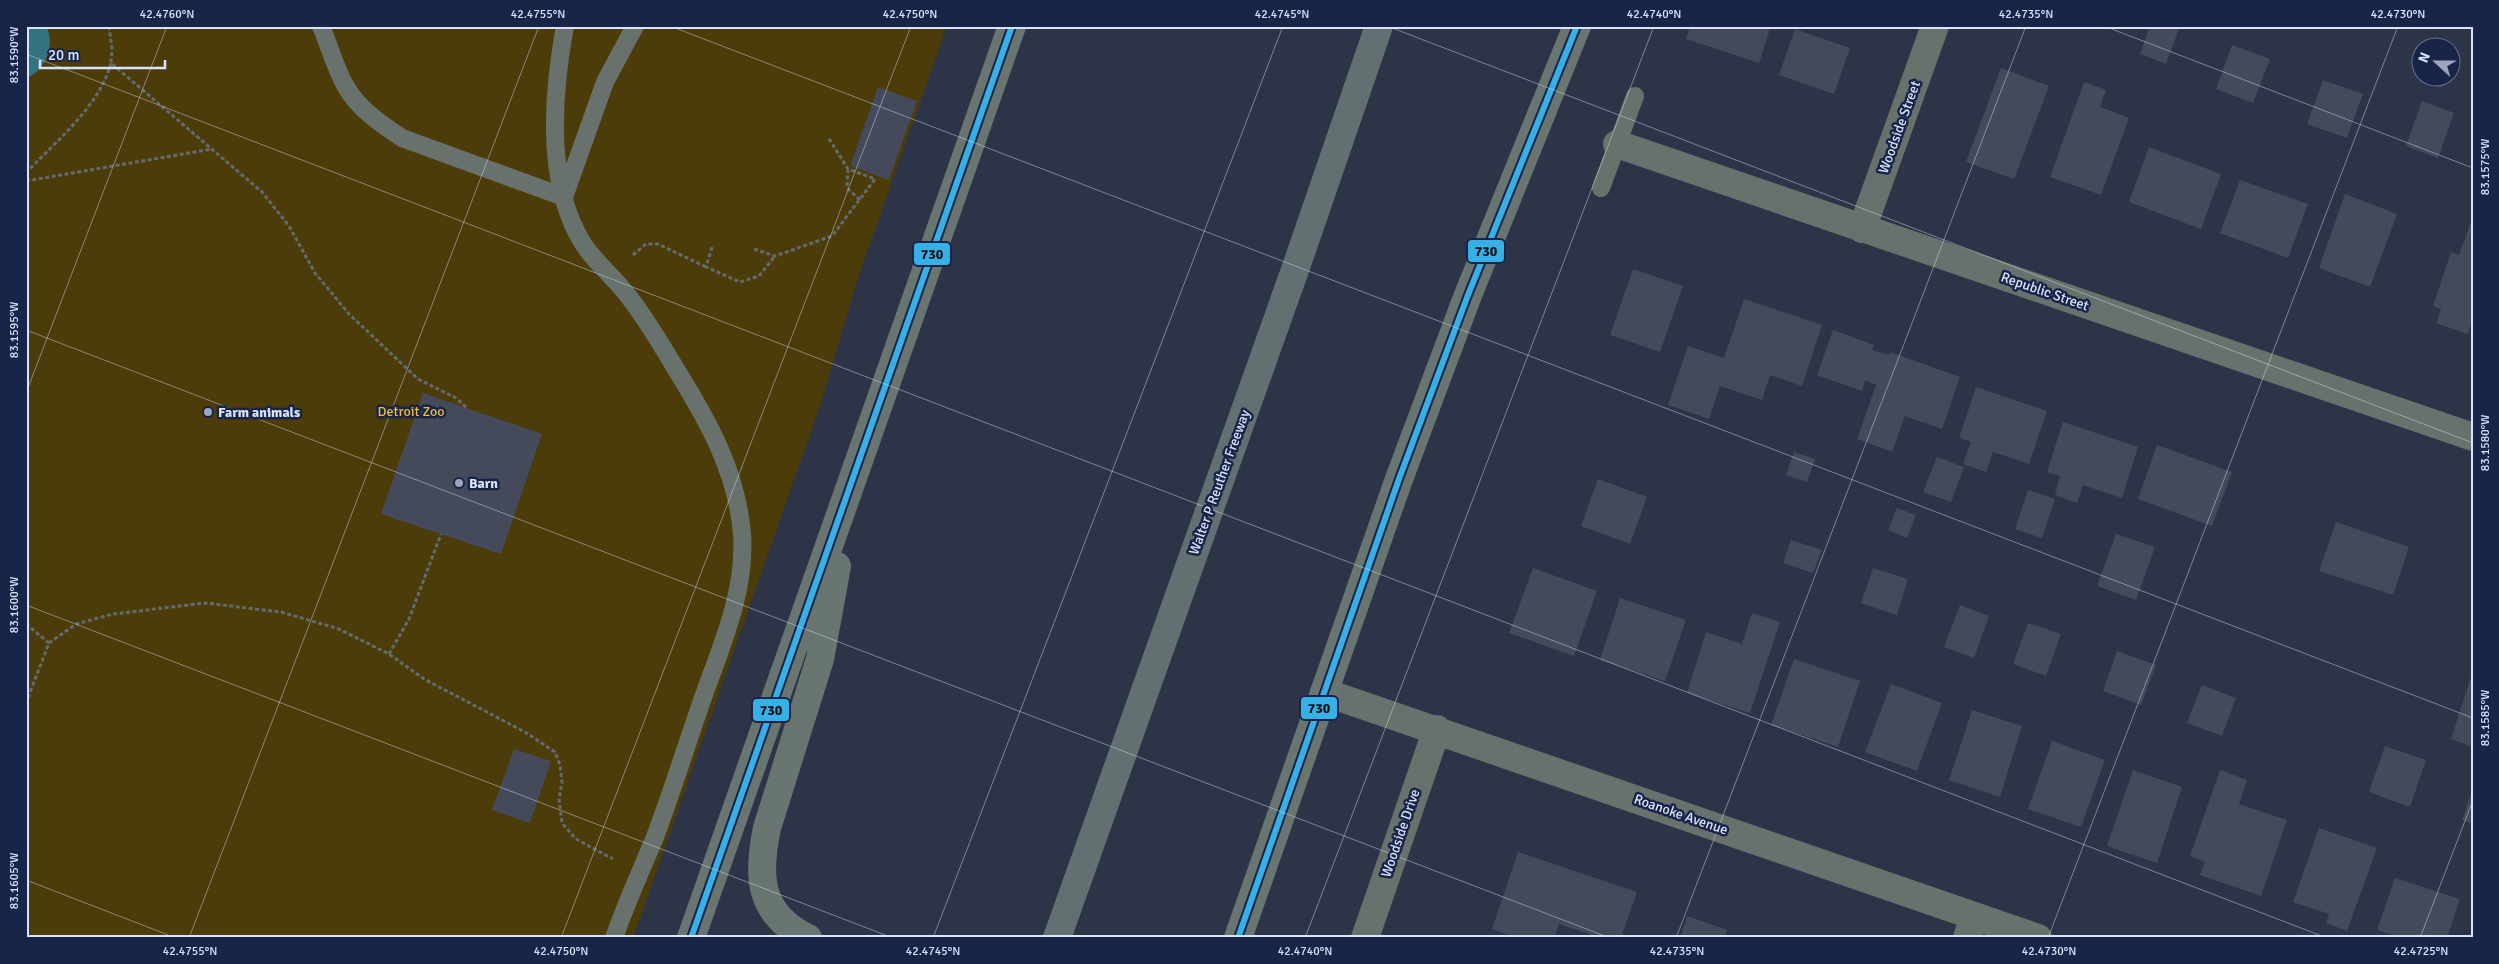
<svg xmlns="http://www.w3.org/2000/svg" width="2499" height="964" font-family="Signika,sans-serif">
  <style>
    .green { fill: #4c3c0a }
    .water { fill: #32747e }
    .building { fill: #444a5a }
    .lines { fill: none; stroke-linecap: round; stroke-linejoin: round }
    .path { stroke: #636b6d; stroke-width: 3; stroke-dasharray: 4 2.5; stroke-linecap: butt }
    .lane { stroke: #68716c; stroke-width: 18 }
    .street { stroke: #68716c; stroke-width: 28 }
    .secondary { stroke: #697571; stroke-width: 28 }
    .highway { stroke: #637071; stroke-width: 28 }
    .bus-1-casing { stroke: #182549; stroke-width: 10 }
    .bus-1 { stroke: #37b0e7; stroke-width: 6 }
    .ticks { fill: none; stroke: #d9e4fc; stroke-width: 1; stroke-opacity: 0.45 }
    .poi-dot { fill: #9da6bd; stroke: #182549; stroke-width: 2 }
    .labels { text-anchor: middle; stroke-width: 5; stroke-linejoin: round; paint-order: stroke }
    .street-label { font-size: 14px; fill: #d9e4fc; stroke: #182549 }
    .park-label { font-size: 14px; fill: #eebd3a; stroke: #182549 }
    .poi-label { font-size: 14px; font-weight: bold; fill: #d9e4fc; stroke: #182549; text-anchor: start }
    .line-badge { stroke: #182549; stroke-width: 2 }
    .pale-badge-label { font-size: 14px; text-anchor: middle; font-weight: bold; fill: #111 }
    .neatline { fill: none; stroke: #d9e4fc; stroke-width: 2 }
    .ticks-label { font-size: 12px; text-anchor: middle; fill: #d9e4fc }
  </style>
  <rect width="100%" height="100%" fill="#2d3448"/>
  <path class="green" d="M26,26H947L859,275L820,406L633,938H26Z"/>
  <path class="water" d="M26,26H46C56,44 45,72 26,78Z"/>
  <path class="building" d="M1690,26H1771L1759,63L1686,39Z
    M2150,26H2180L2166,64L2140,54Z
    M1795,29L1850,48L1834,94L1779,75Z
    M2232,45L2270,59L2253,103L2216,89Z
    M2001,68L2049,86L2014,179L1966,162Z
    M2323,80L2363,94L2347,138L2307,124Z
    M2084,82L2106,90L2100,107L2129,118L2101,195L2050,177Z
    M878,87L917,101L889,180L850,166Z
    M2422,101L2454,113L2438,158L2406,146Z
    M2149,147L2221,174L2201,229L2129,202Z
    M2240,180L2308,204L2288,258L2220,233Z
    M2345,194L2397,214L2370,287L2319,268Z
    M2473,216V320L2467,334L2436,323L2441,309L2433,306L2451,252L2459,255Z
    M1633,269L1683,286L1660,352L1610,335Z
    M1744,299L1822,325L1802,386L1770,375L1762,400L1720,386L1709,419L1668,405L1688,346L1724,358Z
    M1833,330L1874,345L1872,350L1889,355L1890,352L1960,377L1942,429L1905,416L1892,452L1857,439L1876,385L1865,380L1862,391L1817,375Z
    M1976,387L2047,411L2029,464L1993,452L1986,472L1963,464L1971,442L1959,438Z
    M423,393L542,434L501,554L381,514Z
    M2063,422L2138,447L2122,498L2083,485L2077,503L2055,495L2060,476L2047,472Z
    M2157,445L2232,472L2212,526L2138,499Z
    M1794,452L1815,459L1807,482L1786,475Z
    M1937,457L1964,467L1951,502L1923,492Z
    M1598,479L1647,497L1630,544L1581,526Z
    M2028,490L2055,499L2042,538L2015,529Z
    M1897,508L1916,515L1907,538L1888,530Z
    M2336,522L2409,547L2393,595L2319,571Z
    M2116,534L2155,547L2136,600L2097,586Z
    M1791,540L1822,550L1813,573L1783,563Z
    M1533,568L1597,591L1574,656L1509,633Z
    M1873,568L1908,579L1897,615L1861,603Z
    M1620,598L1686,620L1665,681L1600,660Z
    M1960,605L1989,616L1974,658L1944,647Z
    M1752,613L1780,622L1750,713L1687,693L1706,632L1742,644Z
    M2028,623L2061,634L2046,676L2013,664Z
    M2117,651L2156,665L2141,705L2103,691Z
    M1794,659L1860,681L1838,747L1771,725Z
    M2472,674H2473V747L2451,739Z
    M1891,684L1942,703L1917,771L1865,752Z
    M2202,685L2236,698L2222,736L2187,723Z
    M1972,710L2022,726L2000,797L1949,780Z
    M2052,741L2105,760L2081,827L2028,809Z
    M2385,746L2426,760L2410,807L2369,792Z
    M514,749L551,761L530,823L492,810Z
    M2133,770L2182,787L2157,863L2107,846Z
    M2220,770L2247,780L2239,804L2287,820L2261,896L2200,875L2205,862L2190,856Z
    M2472,790H2473V824L2462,820Z
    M2319,828L2377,848L2347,931L2326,923L2329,914L2293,902Z
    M1518,852L1637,892L1621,938H1601L1559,924L1554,938H1517L1492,929Z
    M2395,878L2460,899L2447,938H2401L2377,930Z
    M1687,916L1727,930L1724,938H1680Z"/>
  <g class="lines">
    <path class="path" d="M109,26L112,49L111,63L262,192L289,226L315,273L349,314L418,379L456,398L467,408
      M848,169L847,188L860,200
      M26,173C57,140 99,107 111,63
      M26,181L212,149
      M712,247L706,267L740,282L759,276L775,256
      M754,249L775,256L832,236L875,179L848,169L828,137
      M633,255L646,244H658L706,267
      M26,624L49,643L26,703
      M49,643L76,624L113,614L205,603L281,612L339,629L389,654L424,679L525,732L555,752L560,765L562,782L559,799L562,823L576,839L613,859
      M389,654L409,619L441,534"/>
    <path class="lane" d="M321,26C329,45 335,67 345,85C357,108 381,124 402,138L564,197
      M565,26C553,91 546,175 578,235C589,257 610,273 625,292C644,315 659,341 674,366C707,419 737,471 742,534C746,589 723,642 705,692C688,740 673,789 655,837C641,871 626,903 614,938
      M1601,188L1635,96
      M564,197L605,82L635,26"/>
    <path class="street" d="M1617,144L2473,437
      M1862,229L1935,26
      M1324,692L2038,938
      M1365,938L1437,729
      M1967,938L1974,916"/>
    <path class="secondary" d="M691,938L1012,26
      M808,938C758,914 757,876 767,828L820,659L837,566
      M1238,938L1399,479L1468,295L1577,26"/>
    <path class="highway" d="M1057,938L1296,267L1379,26"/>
    <defs>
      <path id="bus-1" d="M691,938L1012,26
        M1238,938L1399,479L1468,295L1577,26"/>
    </defs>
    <use href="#bus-1" class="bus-1-casing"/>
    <use href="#bus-1" class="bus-1"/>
  </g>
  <path class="ticks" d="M670,26L2473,718M1387,26L2473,443M2104,26L2473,168M26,54L2327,938M26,330L1610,938M26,393L167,26M26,605L893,938M26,880L176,938M189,938L539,26M561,938L911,26M933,938L1283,26M1305,938L1654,26M1676,938L2026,26M2048,938L2398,26M2420,938L2473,800"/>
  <g class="poi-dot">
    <circle cx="208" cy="412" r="5"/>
    <circle cx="459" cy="483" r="5"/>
  </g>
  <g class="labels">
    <g class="street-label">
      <text transform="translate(1899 127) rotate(-70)" y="5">Woodside Street</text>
      <text transform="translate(2045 291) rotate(19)" y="5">Republic Street</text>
      <text transform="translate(1219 482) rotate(-70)" y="5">Walter P Reuther Freeway</text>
      <text transform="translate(1681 814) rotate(19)" y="5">Roanoke Avenue</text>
      <text transform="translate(1400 833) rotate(-71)" y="5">Woodside Drive</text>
    </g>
    <g class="park-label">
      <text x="411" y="416">Detroit Zoo</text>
    </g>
    <g class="poi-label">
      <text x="218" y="417">Farm animals</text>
      <text x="469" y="488">Barn</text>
    </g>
  </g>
  <g class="line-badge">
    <rect x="1467" y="239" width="38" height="24" rx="5" fill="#37b0e7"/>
    <rect x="913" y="242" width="38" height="24" rx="5" fill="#37b0e7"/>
    <rect x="1300" y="696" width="38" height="24" rx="5" fill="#37b0e7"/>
    <rect x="752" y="698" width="38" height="24" rx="5" fill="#37b0e7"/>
  </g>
  <g class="pale-badge-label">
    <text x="1486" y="256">730</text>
    <text x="932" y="259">730</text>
    <text x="1319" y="713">730</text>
    <text x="771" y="715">730</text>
  </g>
  <rect width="2499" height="964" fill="none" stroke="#182549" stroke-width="55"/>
  <g transform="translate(2436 62) rotate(291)"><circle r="24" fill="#182549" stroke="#657191"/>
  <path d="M0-4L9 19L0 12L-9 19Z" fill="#9da6bd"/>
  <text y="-8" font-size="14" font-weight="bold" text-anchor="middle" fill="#d9e4fc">N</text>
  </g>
  <path d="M40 60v8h125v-8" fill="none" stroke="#d9e4fc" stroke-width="2.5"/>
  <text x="48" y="60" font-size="15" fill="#d9e4fc" stroke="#182549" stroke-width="4" paint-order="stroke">20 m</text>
  <rect x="28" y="28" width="2444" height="908" class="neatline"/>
  <g class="ticks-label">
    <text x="167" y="18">42.4760°N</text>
    <text x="538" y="18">42.4755°N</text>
    <text x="910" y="18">42.4750°N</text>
    <text x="1282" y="18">42.4745°N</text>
    <text x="1654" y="18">42.4740°N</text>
    <text x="2026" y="18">42.4735°N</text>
    <text x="2398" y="18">42.4730°N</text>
    <text transform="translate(14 55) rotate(-90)" y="4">83.1590°W</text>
    <text transform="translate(2485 167) rotate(-90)" y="4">83.1575°W</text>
    <text transform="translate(14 330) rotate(-90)" y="4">83.1595°W</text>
    <text transform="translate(2485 443) rotate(-90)" y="4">83.1580°W</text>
    <text transform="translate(14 605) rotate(-90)" y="4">83.1600°W</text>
    <text transform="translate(2485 718) rotate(-90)" y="4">83.1585°W</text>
    <text transform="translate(14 881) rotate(-90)" y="4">83.1605°W</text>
    <text x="190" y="955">42.4755°N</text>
    <text x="561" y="955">42.4750°N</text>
    <text x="933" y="955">42.4745°N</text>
    <text x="1305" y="955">42.4740°N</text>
    <text x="1677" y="955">42.4735°N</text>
    <text x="2049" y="955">42.4730°N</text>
    <text x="2421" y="955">42.4725°N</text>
  </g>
</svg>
